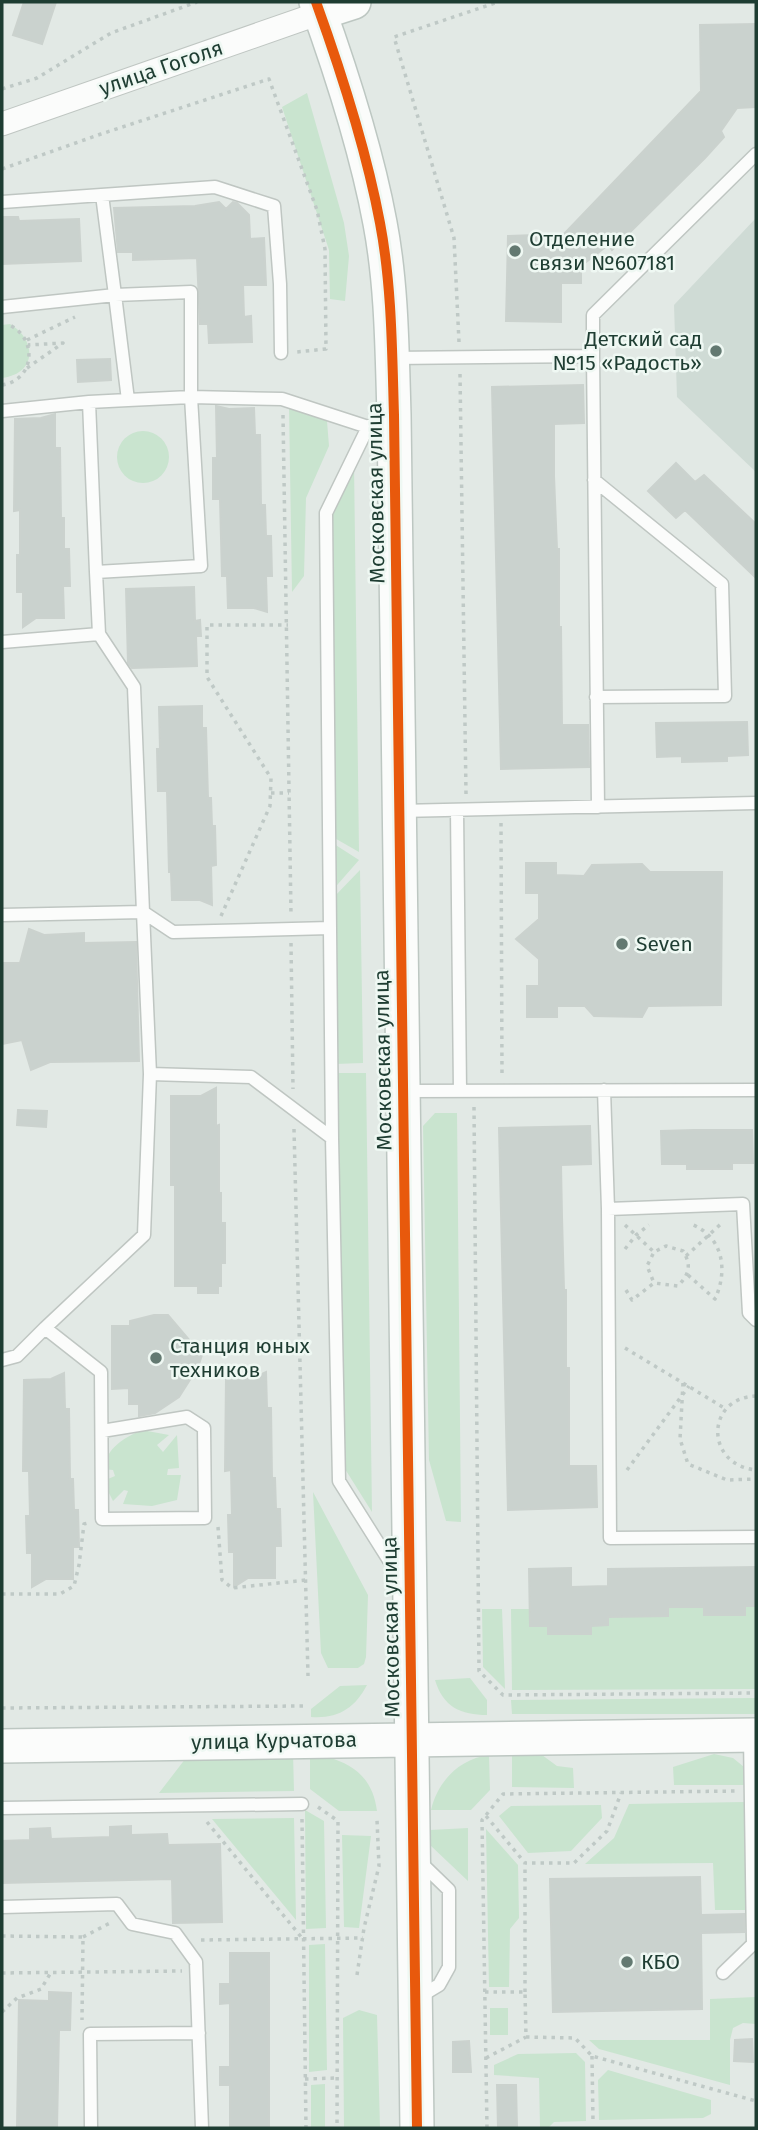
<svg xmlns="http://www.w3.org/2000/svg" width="758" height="2130" font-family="'Fira Sans',sans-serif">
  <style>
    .built { fill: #cfdbd5 }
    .green { fill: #c9e4cf }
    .building { fill: #cad2ce; stroke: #cbd2ce; stroke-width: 2 }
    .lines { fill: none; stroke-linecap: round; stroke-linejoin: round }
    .lane-casing { stroke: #bfc6c2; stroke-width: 15 }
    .street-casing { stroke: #bfc6c2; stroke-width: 25 }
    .secondary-casing { stroke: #bdc7c2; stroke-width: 36 }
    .path { stroke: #bfc9c6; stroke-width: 3.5; stroke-dasharray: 3.5 5; stroke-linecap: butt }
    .lane { stroke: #fbfcfb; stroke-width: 12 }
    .street { stroke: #fbfcfb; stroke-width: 23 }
    .secondary { stroke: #fbfcfb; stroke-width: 33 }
    .cycleway-casing { stroke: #eff8f3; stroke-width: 15 }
    .cycleway { stroke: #e8590c; stroke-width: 10 }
    .poi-dot { fill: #637971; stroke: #eff8f3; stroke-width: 2.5 }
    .labels { text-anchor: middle; stroke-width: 5; stroke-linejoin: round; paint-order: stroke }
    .street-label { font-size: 21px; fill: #1e3d32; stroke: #eff8f3 }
    .poi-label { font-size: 21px; fill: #1e3d32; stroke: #eff8f3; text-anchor: start }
  </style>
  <rect width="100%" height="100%" fill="#e2e9e5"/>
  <path class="built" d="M756,218V472L677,397L674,305Z"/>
  <path class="green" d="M307,93L344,223L349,256L345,301L330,299L329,250L282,107Z
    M10,324C37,340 37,374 2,378V325Z
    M289,405L309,411L327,421L329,446L306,498L304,576L292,592Z
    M117 457a26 26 0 1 1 52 0a26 26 0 1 1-52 0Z
    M354,463L359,852L331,836L328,513Z
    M331,842L359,860L331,892Z
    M360,870L363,1063L335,1064L332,899Z
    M337,1073H366L372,1512L345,1469Z
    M435,1113H457L461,1522L446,1521L429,1460L423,1126Z
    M142,1430L169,1435L157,1445L163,1452L177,1435L179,1468L168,1469L167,1475H181L177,1500L152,1506L123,1504L128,1491L124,1490L113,1501L103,1481L115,1476L113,1470L103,1469C108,1447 122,1439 142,1430Z
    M313,1492L368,1595L366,1657L364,1664L358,1668H328L321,1653Z
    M756,1606V1689L512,1690L511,1609H529L530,1626H548V1634H590L591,1626L608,1625V1608L628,1617L668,1616V1608L704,1607V1615H744L745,1607Z
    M482,1609H502L505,1689L483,1667Z
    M470,1678L487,1700V1715C461,1715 443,1707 435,1680Z
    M367,1685C355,1708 338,1719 311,1717V1709L340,1686Z
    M756,1698V1714H512L511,1700Z
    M293,1752L294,1791L159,1793L189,1754Z
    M714,1754L733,1758L744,1767L745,1785H674L673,1767Z
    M489,1755L490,1790L471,1810H431C438,1781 459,1759 489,1755Z
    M512,1755H542L557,1766L573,1768L574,1788L512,1787Z
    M327,1757C356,1765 373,1780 377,1811H339L310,1789V1758Z
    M744,1802L746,1910H715L713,1863L585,1864L614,1838L629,1804Z
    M601,1805L602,1818L571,1851L528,1853L499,1816L511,1806Z
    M305,1810L324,1821L326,1928L306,1929Z
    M294,1818L296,1920L212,1819Z
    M468,1828V1881L430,1845V1830Z
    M486,1829L518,1865L519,1918L510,1929L509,1987H489Z
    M342,1835L371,1836L359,1928L344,1927Z
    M325,1944L327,2070L309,2072V1945Z
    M756,1997V2024L743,2023L733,2028L730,2040V2085L599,2049L589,2040H710V1999Z
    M490,2008H508V2035H490Z
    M359,2010L377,2015L380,2128H344L343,2018Z
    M576,2053L585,2062L586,2121L554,2122L548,2128H540L539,2078L494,2075V2065L518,2054Z
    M608,2070L711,2100V2114L703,2118L599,2120L598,2080Z
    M325,2084V2128H311V2085Z"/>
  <path class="building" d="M24,2H56L42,44L13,35Z
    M756,24L755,107L737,108L721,131L724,137L705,158L612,250L608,245L581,266V283H561V322L506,321L508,236L564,234L701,91L700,25Z
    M219,202L226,209L233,202L237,203L249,215L250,239L264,238L266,285H243L244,317L251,316L252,342L209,343L208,324H200L197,258L133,260V252H118L114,208L195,206Z
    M2,217H18L19,221L79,219L81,261L2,264Z
    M110,359L111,380L78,382L77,360Z
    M583,385L584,423L554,424V476L557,549H559V627H561L562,725H588L589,767L501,769L492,387Z
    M216,406L229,409L254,408L255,435H260L261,505H265L266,536H271L272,576H266L267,612L254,608H228L227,576H222L220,499H213V458H217Z
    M55,414V448H60L61,518H64V549H69L70,586H63L64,618H36L23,627V592H17V555H20V510L14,511L15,419L41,418Z
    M676,463L695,482L704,475L756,524V578L685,510L676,518L648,491Z
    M194,587L195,621L200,620L201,636H196L197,666L132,668L128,663L126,589Z
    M202,706V728H206L208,798H211L212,826H215L216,865L211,866L212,905L200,900H172L171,872H169L167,791H158L157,749H160L159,707Z
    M747,722L748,755L727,756V761L682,762V756L657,757L656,723Z
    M526,863H556V875L584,876L592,865L642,864L650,872H722L721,1005L648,1006L642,1017L594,1016L585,1006H557V1017H527V986H539V959L516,939L539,919V893H526Z
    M29,929L44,935L84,933V943L136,942L139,1061L50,1062L31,1070L22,1040L2,1044V963H20Z
    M216,1088V1126L219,1125V1193H221V1223H225V1263H221V1286H218V1293H198V1286H175V1185H171V1096H201Z
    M18,1110L47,1111L46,1127L17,1125Z
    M590,1126L591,1164L561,1165L562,1217L564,1290H566V1368H569V1466H596L597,1507L508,1510L499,1128Z
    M694,1130H752L753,1163H732V1169H687V1164H662L661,1131Z
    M154,1315H168L202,1355L198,1367L179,1397L155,1413L139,1416V1404H129V1388L112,1389V1326H130V1321Z
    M266,1372L267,1408H271L272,1478H275L276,1509H280L281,1546H275V1578H248L234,1587V1552H229L228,1515H232L231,1470L225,1471L226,1379L253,1378Z
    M64,1373L65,1409H69L70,1479H73L74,1510H78L79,1547H73V1579H46L32,1587V1553H27L26,1516H30L29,1471H23L24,1380L51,1379Z
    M756,1567V1606H745V1615H704V1607H668V1616L608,1617V1625L591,1626V1634H548V1626H530L529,1569L571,1568V1587L608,1586V1569Z
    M131,1826V1835L167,1834L168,1845L220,1844L222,1922L173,1923L172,1879L2,1883V1841L30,1840V1829L50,1828L51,1839L110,1837V1827Z
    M700,1877L701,1915L744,1914V1932L701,1933L702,2009L553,2012L550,1879Z
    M230,1953H269V2128H230V2085H220V2067H230V2003L220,2004V1984H230Z
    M49,1992L71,1993L70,2030H59L57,2128H17L19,2000L49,2001Z
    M752,2039L753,2062L734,2061L735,2040Z
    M469,2041L471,2072H453V2042Z
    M497,2085H516L517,2128H498Z"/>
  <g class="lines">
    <defs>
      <path id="lane" d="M2,202L215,187L274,206L280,284L281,353
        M191,292V397L128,400L115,295Z
        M2,307L115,295L102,195
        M593,356V315L756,154
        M393,358L593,356L598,807
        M128,400L89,402L96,572L201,566L191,397L282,399L368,427
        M2,411L89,402
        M390,417L368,427L326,513L332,1138L339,1481L402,1581
        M594,480L722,584L725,696L596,697
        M2,642L99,634L96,572
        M457,810L460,1091
        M400,811L756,803
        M143,912L150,1074L251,1077L332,1138
        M143,912L173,932L330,928
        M2,915L143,912L134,687L99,634
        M604,1090L608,1209L743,1204L749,1313L756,1320
        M403,1091L756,1090
        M608,1209L610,1538L756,1537
        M2,1360L17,1356L45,1328
        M102,1431L187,1417L204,1428L205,1518L102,1519L101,1372L45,1328L144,1235L150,1074
        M2,1808L302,1804
        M2,1907L117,1904L132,1924L175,1933L196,1962L202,2128
        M723,1973L753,1944L750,1736
        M419,1997L439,1985L449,1967V1890L419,1861
        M91,2128L90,2034L199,2033"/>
      <path id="street" d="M2,124L320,13"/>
      <path id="secondary" d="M316,2C342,74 366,148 380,223C392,286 392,352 394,415L417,2128
        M320,13L354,2
        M2,1746L756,1735"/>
    </defs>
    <use href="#lane" class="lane-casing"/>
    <use href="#street" class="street-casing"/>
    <use href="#secondary" class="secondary-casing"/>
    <path class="path" d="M2,89L37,78L111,33L197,2
      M2,169L101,134L269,79L317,210L325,249L326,349L297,352
      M27,340L75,317
      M459,342L454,238L394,37L498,2
      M27,368L63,343L28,345
      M460,374L466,794
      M2,385C36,380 38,336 7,324
      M283,415L291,914
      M271,793H289
      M501,823L502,1074
      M221,916L270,806L271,778L207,677V625H288
      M291,943L293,1089
      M474,1107L479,1671L503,1695L756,1693
      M294,1129L308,1676
      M625,1225L654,1252
      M625,1249L636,1235L649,1225
      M686,1256L723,1222
      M688,1275L715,1299C728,1271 724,1237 691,1224
      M626,1290L632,1300L654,1283L678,1286C689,1274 692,1266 683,1251L666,1246L654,1252L647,1266L654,1283
      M625,1348L726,1409
      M683,1383L680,1439L688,1464L727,1480L756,1479
      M756,1396C705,1398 705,1465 756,1470
      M627,1470L689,1386
      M218,1527L222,1580L232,1588L306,1580
      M2,1594H60L74,1586L79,1565L84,1524L88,1523
      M2,1708L303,1706
      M318,1807L338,1821L337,2128
      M486,1816L525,1863
      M302,1819L306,2128
      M207,1822L302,1938
      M2,1936L83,1937L82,2020
      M83,1937L112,1922
      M201,1940L363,1938
      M2,1973L182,1971
      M357,1975L364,1928L379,1866L377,1820
      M485,1992H525L526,2037L575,2038L592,2056L756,2101
      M525,1992V1863H574L607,1831L621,1793
      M2,2012L17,1998L41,1989L50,1974
      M592,2056L593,2122
      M486,2058L526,2037
      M305,2079L337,2078
      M487,2128L482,1820L503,1794L737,1791"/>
    <use href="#lane" class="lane"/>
    <use href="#street" class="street"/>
    <use href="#secondary" class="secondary"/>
    <defs>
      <path id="cycleway" d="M316,2C342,74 366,148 380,223C392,286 392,352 394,415L417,2128"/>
    </defs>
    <use href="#cycleway" class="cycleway-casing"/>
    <use href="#cycleway" class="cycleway"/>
  </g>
  <g class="poi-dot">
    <circle cx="515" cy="251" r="7"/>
    <circle cx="716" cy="351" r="7"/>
    <circle cx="622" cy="944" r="7"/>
    <circle cx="156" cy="1358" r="7"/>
    <circle cx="627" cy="1962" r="7"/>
  </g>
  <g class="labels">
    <g class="street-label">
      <text transform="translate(161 68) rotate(-19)" y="7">улица Гоголя</text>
      <text transform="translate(376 493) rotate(-91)" y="7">Московская улица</text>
      <text transform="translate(383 1060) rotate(-91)" y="7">Московская улица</text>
      <text transform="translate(391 1627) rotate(-91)" y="7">Московская улица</text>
      <text transform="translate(274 1741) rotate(-1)" y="7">улица Курчатова</text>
    </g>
    <g class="poi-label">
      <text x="529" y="246">Отделение<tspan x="529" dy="24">связи №607181</tspan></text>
      <text x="702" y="346" text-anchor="end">Детский сад<tspan x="702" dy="24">№15 «Радость»</tspan></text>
      <text x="636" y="951">Seven</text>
      <text x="170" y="1353">Станция юных<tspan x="170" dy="24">техников</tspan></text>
      <text x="641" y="1969">КБО</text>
    </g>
  </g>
  <rect width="758" height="2130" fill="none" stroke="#1e3d32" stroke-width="7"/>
</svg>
